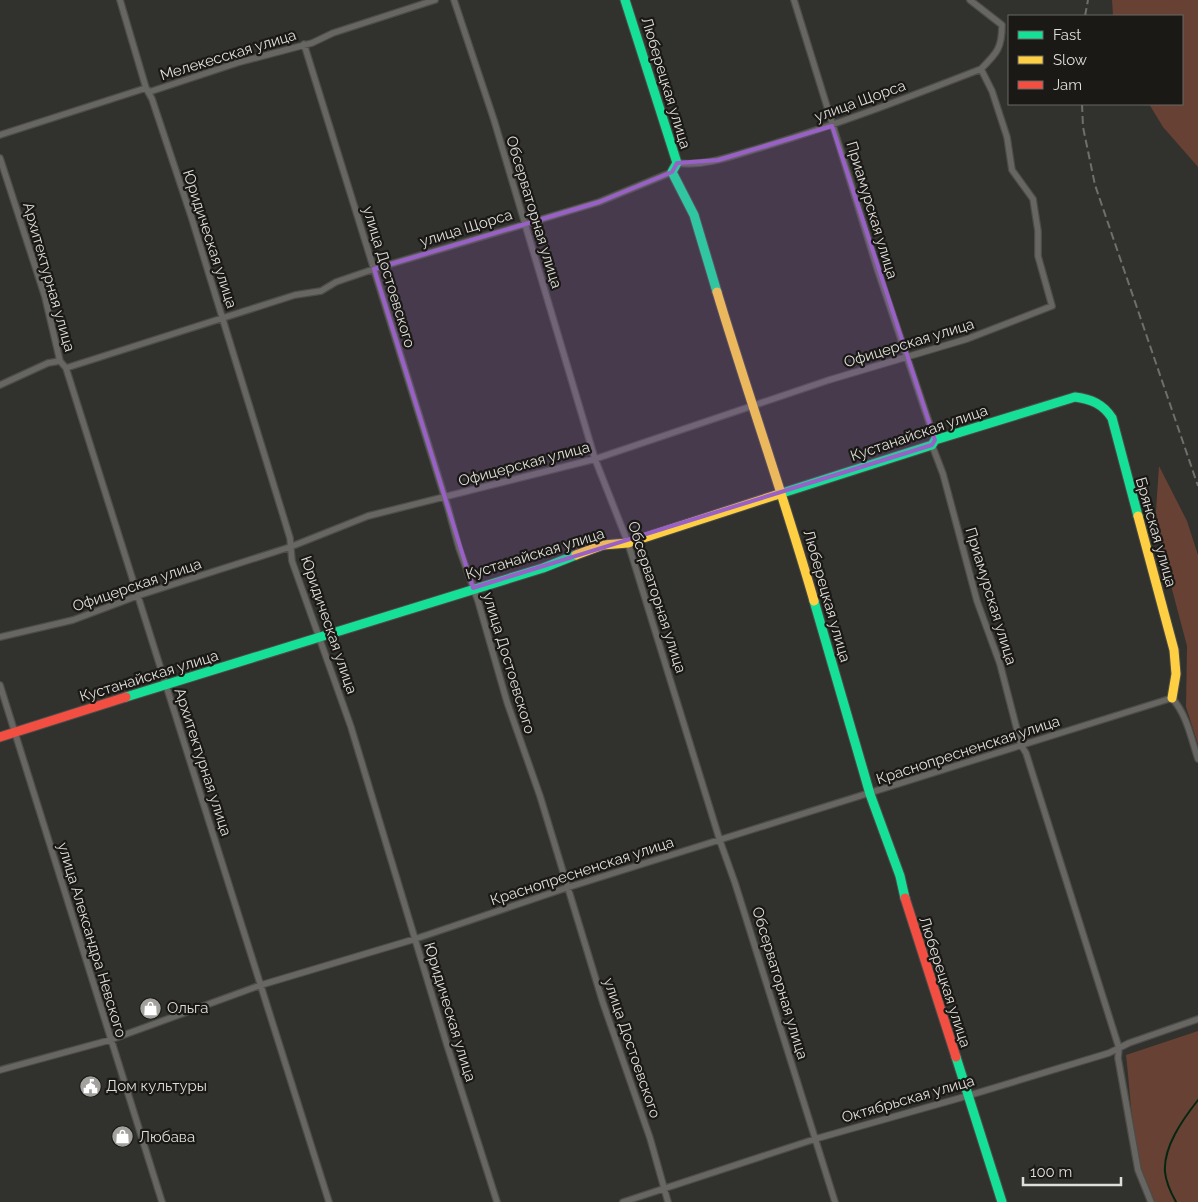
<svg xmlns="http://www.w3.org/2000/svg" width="1198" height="1202" font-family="Raleway,sans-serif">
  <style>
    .green { fill: #674133 }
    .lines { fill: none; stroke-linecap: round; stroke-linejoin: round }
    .stream { stroke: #052611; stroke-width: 2 }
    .street-casing { stroke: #4c4c49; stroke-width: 8 }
    .fast-casing { stroke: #4c4c49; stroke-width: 11 }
    .slow-casing { stroke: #4c4c49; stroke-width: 11 }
    .jam-casing { stroke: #4c4c49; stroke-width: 11 }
    .street { stroke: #676663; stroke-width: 5.5 }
    .fast { stroke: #16e098; stroke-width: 9 }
    .slow { stroke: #ffcf43; stroke-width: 9 }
    .jam { stroke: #f24e42; stroke-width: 9 }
    .rail { stroke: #6f6e6c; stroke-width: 2; stroke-dasharray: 8 4; stroke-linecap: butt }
    .marked { fill: #9961c7; fill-opacity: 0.2; stroke: #9961c7; stroke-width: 4; stroke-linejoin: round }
    .labels { text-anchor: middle; stroke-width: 4.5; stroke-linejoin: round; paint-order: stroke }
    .street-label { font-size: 15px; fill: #dfded9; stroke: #1a1916 }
    .poi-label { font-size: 15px; fill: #dfded9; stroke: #1a1916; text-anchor: start }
  </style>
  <rect width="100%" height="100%" fill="#31312d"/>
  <path class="green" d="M1112,0H1198V167L1163,127L1149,104H1182V16H1113Z
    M1159,466L1187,521L1198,555V744L1186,707L1187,646L1155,525Z
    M1198,1031V1202H1152C1133,1164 1131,1098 1126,1055Z"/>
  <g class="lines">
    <path class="stream" d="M1176,1202C1171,1193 1166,1183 1165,1172C1163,1147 1183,1119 1198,1100"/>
    <defs>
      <path id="street" d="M120,0L146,88L152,99L192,219L290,538L292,561L351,727L447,1045L497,1202
        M454,0L494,120L595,459L628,543L720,841L735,883L835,1202
        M794,0L878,271L935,440L932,445L943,474L977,601L1000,664L1021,745L1026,753L1119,1048L1118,1058L1138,1170L1151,1202
        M304,44L448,508L459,548L478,601L507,702L540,796L603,1003L650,1138L668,1202
        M0,135L146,88L149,92L240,62L312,43L333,33L435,0
        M0,158L45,297L60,361L66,368L329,1202
        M66,368L295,295L321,291L336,282L374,269L599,202L672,172L677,163C707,167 737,154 766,146C839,124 909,97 981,69C997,53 1002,48 1002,25L970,0
        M0,385L48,363L60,361
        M0,637L73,620L137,596L290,547L368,516L595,459L829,380L967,339L1052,306L1038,256V231L1033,199L1012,170L1007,137L992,91L981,69
        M0,685L162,1202
        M0,1070L110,1040L261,985L415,939L566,888L1172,698C1187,715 1191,738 1198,759
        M623,1202L815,1139L967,1096L1109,1053L1129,1043L1198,1019"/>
      <path id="fast" d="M625,0L677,163L672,172L694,215L717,292
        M776,495L932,445L935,440L1075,397C1091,399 1103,404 1112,418L1138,516
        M814,601L870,794L900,876L905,898
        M126,697L543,568L576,555
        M956,1057L1002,1202"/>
      <path id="slow" d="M717,292C748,395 784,497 814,601
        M1138,516L1174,650L1176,674L1172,698
        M576,555L603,545L628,543L776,495"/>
      <path id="jam" d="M0,737L126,697
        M905,898L956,1057"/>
    </defs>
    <use href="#street" class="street-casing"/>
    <use href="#fast" class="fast-casing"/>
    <use href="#slow" class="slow-casing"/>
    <use href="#jam" class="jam-casing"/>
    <use href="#street" class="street"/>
    <use href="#fast" class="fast"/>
    <use href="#slow" class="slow"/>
    <use href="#jam" class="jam"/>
    <path class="rail" d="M1085,16L1088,0
      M1082,104L1083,127L1095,185L1198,486"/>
  </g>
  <path class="marked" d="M832,126L935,440L932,445L473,588L374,269L599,202L672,172L677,163L718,160Z"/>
  <defs>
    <symbol id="shop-disc" viewBox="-11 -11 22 22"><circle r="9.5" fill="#a2a19d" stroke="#1a1916"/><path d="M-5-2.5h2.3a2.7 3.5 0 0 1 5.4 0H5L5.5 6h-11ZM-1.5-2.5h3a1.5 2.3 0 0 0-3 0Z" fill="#fff"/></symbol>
    <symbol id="civic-disc" viewBox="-11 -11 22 22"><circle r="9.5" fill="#a2a19d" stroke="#1a1916"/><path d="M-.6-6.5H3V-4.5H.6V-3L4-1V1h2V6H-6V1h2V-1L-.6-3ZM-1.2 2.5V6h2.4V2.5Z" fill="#fff"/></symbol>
  </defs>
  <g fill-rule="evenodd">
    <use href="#shop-disc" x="138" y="996" width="25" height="25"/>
    <use href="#civic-disc" x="78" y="1074" width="25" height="25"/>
    <use href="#shop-disc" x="110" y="1124" width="25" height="25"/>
  </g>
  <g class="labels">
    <g class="street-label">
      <text transform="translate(228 55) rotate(-17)" y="5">Мелекесская улица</text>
      <text transform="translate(666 83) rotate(73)" y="5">Люберецкая улица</text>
      <text transform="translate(860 101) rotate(-20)" y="5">улица Щорса</text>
      <text transform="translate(872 210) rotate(73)" y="5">Приамурская улица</text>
      <text transform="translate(534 212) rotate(73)" y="5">Обсерваторная улица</text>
      <text transform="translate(466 228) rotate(-17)" y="5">улица Щорса</text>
      <text transform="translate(210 239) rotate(72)" y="5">Юридическая улица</text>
      <text transform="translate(49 277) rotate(74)" y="5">Архитектурная улица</text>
      <text transform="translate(389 277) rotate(73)" y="5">улица Достоевского</text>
      <text transform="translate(909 343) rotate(-17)" y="5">Офицерская улица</text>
      <text transform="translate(919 433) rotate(-19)" y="5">Кустанайская улица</text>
      <text transform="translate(524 464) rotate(-15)" y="5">Офицерская улица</text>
      <text transform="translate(1156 532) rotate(74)" y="5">Брянская улица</text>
      <text transform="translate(535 554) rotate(-17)" y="5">Кустанайская улица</text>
      <text transform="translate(137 585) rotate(-19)" y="5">Офицерская улица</text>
      <text transform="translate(827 596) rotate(74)" y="5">Люберецкая улица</text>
      <text transform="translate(991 596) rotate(73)" y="5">Приамурская улица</text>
      <text transform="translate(657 597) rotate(72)" y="5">Обсерваторная улица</text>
      <text transform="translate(329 625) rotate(71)" y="5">Юридическая улица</text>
      <text transform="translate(509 663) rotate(73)" y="5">улица Достоевского</text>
      <text transform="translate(149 676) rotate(-17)" y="5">Кустанайская улица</text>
      <text transform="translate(968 750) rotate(-18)" y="5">Краснопресненская улица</text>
      <text transform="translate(203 762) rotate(72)" y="5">Архитектурная улица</text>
      <text transform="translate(582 871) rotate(-18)" y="5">Краснопресненская улица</text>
      <text transform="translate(92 940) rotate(73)" y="5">улица Александра Невского</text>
      <text transform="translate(945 982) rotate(72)" y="5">Люберецкая улица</text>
      <text transform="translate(780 983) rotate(73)" y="5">Обсерваторная улица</text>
      <text transform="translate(450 1012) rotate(73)" y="5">Юридическая улица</text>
      <text transform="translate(632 1048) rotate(71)" y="5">улица Достоевского</text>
      <text transform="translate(908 1099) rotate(-16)" y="5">Октябрьская улица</text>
    </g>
    <g class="poi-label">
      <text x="167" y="1013">Ольга</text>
      <text x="106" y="1091">Дом культуры</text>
      <text x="139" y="1142">Любава</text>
    </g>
  </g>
  <rect x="1008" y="15" width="175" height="90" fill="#1a1916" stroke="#696864"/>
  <rect x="1018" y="31" width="25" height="8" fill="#16e098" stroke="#696864"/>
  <text x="1053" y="40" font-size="15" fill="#dfded9">Fast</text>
  <rect x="1018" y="56" width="25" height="8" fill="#ffcf43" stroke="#696864"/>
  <text x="1053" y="65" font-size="15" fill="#dfded9">Slow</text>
  <rect x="1018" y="81" width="25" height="8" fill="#f24e42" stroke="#696864"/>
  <text x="1053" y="90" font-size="15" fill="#dfded9">Jam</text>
  <path d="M1023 1177v8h98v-8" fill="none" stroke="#dfded9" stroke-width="2.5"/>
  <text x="1030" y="1177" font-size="15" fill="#dfded9" stroke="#1a1916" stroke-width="4" paint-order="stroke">100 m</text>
</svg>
